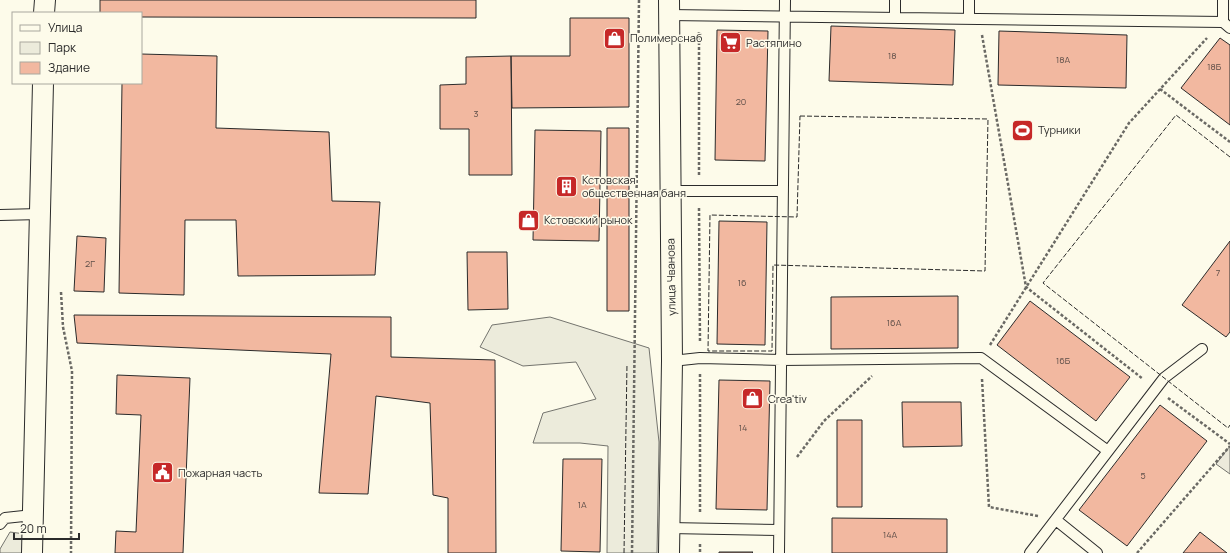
<svg xmlns="http://www.w3.org/2000/svg" width="1230" height="553" font-family="Manrope,sans-serif">
  <style>
    .green { fill: #ecebdb; stroke: #74746e }
    .parking { fill: #eceadb; stroke: #74746e }
    .building { fill: #f2b8a0; stroke: #2b2b2b }
    .lines { fill: none; stroke-linecap: round; stroke-linejoin: round }
    .service-casing { stroke: #2b2b2b; stroke-width: 12 }
    .minor-casing { stroke: #2b2b2b; stroke-width: 22 }
    .path { stroke: #6a6964; stroke-width: 2.5; stroke-dasharray: 3 2; stroke-linecap: butt }
    .service { stroke: #fdfbea; stroke-width: 10 }
    .minor { stroke: #fdfbea; stroke-width: 20 }
    .fence { stroke: #2b2b2b; stroke-width: 1; stroke-dasharray: 5 2; stroke-linecap: butt }
    .labels { text-anchor: middle; stroke-width: 3; stroke-linejoin: round; paint-order: stroke }
    .number-label { font-size: 9px; fill: #5d4e48 }
    .poi-label { font-size: 11px; fill: #2b2b2b; stroke: #fdfbea; text-anchor: start }
    .street-label { font-size: 11px; fill: #2b2b2b; stroke: #fdfbea }
  </style>
  <rect width="100%" height="100%" fill="#fdfbea"/>
  <path class="green" d="M550,317L649,348L659,442L657,553H607L608,446L580,443H533L543,413L596,399L576,362L523,366L480,347L492,325Z
    M10,532L25,534L24,553H0V549Z"/>
  <path class="parking" d="M1230,446V474L1216,464Z"/>
  <path class="building" d="M100,0H476V18L141,17V13H100Z
    M570,18H629V107L512,108L511,56H570Z
    M831,26L955,30L953,85L829,81Z
    M717,30L768,31L765,161L715,160Z
    M999,31L1127,35L1126,88L998,85Z
    M1220,38L1230,45V125L1181,88Z
    M141,54L217,56L216,128L329,132L332,201L380,202L375,275L238,276L236,220H185L184,295L119,293L122,83H141Z
    M511,56L512,175H469V129H440V85L466,84V57Z
    M607,128H629V311H607Z
    M535,130L601,131L599,241L533,240Z
    M719,221L767,222L765,345L717,344Z
    M77,236L106,238L104,292L74,291Z
    M1230,241V332L1226,337L1182,305Z
    M467,252H507L508,309L468,310Z
    M958,296V348L831,349V297Z
    M1030,301L1130,377L1096,421L997,345Z
    M74,315L391,317V357L495,360L496,553H448V498L433,495L430,403L376,396L368,494L319,493L331,354L77,343Z
    M117,375L190,378L183,553H115L116,531L136,532L141,415L116,414Z
    M719,380L770,381L767,510L716,509Z
    M902,402H961L962,446L903,447Z
    M1160,405L1207,441L1127,546L1079,510Z
    M837,420H862V507H837Z
    M563,459H602L600,552L561,551Z
    M832,518L947,519V553H832Z
    M1200,532L1227,553H1183Z
    M719,552H753L752,553H719Z"/>
  <g class="lines">
    <defs>
      <path id="service" d="M895,0V18
        M669,15L1223,22L1230,28
        M969,19V0
        M1223,22V0
        M671,191H783
        M0,215L40,214
        M672,361L700,358L781,360L981,358L1108,451
        M1056,520L1097,553
        M0,524L5,518L33,515
        M669,528L779,530
        M779,553L785,0
        M1030,553L1164,378L1202,349"/>
      <path id="minor" d="M44,13L45,0
        M32,553L43,83
        M669,553L672,361L669,0"/>
    </defs>
    <use href="#service" class="service-casing"/>
    <use href="#minor" class="minor-casing"/>
    <path class="path" d="M699,32V175
      M982,35L1026,287L1143,379
      M1160,89L1230,142
      M699,208L700,343
      M61,292L63,327L72,371L71,553
      M990,345L1129,123L1207,38
      M700,374V513
      M982,379L989,507L1038,516
      M1168,398L1230,444
      M797,457L824,421L872,376
      M700,544V553
      M632,553L639,0
      M1137,553L1230,446"/>
    <use href="#service" class="service"/>
    <use href="#minor" class="minor"/>
    <path class="fence" d="M800,116L988,119L985,271L773,265L772,351H708L710,215L797,217Z
      M1230,157L1176,115L1043,283L1228,428L1230,425
      M624,553L627,364"/>
  </g>
  <defs>
    <symbol id="shop-square" viewBox="-11 -11 22 22"><rect x="-9" y="-9" width="18" height="18" rx="4" fill="#c62828" stroke="#fdfbea"/><path d="M-5-2.5h2.3a2.7 3.5 0 0 1 5.4 0H5L5.5 6h-11ZM-1.5-2.5h3a1.5 2.3 0 0 0-3 0Z" fill="#fff"/></symbol>
    <symbol id="supermarket-square" viewBox="-11 -11 22 22"><rect x="-9" y="-9" width="18" height="18" rx="4" fill="#c62828" stroke="#fdfbea"/><path d="M-6-5.5h2.5l.6 2H6L4.5 2H-2.5L-4.4-4H-6ZM-1.5 3.2a1.3 1.3 0 1 0 .1 0ZM3 3.2a1.3 1.3 0 1 0 .1 0Z" fill="#fff"/></symbol>
    <symbol id="stadium-square" viewBox="-11 -11 22 22"><rect x="-9" y="-9" width="18" height="18" rx="4" fill="#c62828" stroke="#fdfbea"/><path d="M0-5a6.5 5 0 1 0 0 10a6.5 5 0 1 0 0-10ZM-3.5-1.8h7v3.6h-7Z" fill="#fff"/></symbol>
    <symbol id="building-square" viewBox="-11 -11 22 22"><rect x="-9" y="-9" width="18" height="18" rx="4" fill="#c62828" stroke="#fdfbea"/><path d="M-4-6H4V6H1V3H-1V6H-4ZM-2.5-4.3h1.7v1.8h-1.7ZM.8-4.3h1.7v1.8H.8ZM-2.5-1h1.7V.8h-1.7ZM.8-1h1.7V.8H.8Z" fill="#fff"/></symbol>
    <symbol id="civic-square" viewBox="-11 -11 22 22"><rect x="-9" y="-9" width="18" height="18" rx="4" fill="#c62828" stroke="#fdfbea"/><path d="M-.6-6.5H3V-4.5H.6V-3L4-1V1h2V6H-6V1h2V-1L-.6-3ZM-1.2 2.5V6h2.4V2.5Z" fill="#fff"/></symbol>
  </defs>
  <g fill-rule="evenodd">
    <use href="#shop-square" x="602" y="26" width="25" height="25"/>
    <use href="#supermarket-square" x="718" y="30" width="25" height="25"/>
    <use href="#stadium-square" x="1010" y="118" width="25" height="25"/>
    <use href="#building-square" x="554" y="174" width="25" height="25"/>
    <use href="#shop-square" x="516" y="208" width="25" height="25"/>
    <use href="#shop-square" x="740" y="386" width="25" height="25"/>
    <use href="#civic-square" x="150" y="460" width="25" height="25"/>
  </g>
  <g class="labels">
    <g class="number-label">
      <text x="892" y="59">18</text>
      <text x="1063" y="63">18А</text>
      <text x="1214" y="70">18Б</text>
      <text x="741" y="105">20</text>
      <text x="476" y="117">3</text>
      <text x="90" y="267">2Г</text>
      <text x="1218" y="276">7</text>
      <text x="742" y="286">16</text>
      <text x="894" y="326">16А</text>
      <text x="1063" y="364">16Б</text>
      <text x="743" y="431">14</text>
      <text x="1143" y="479">5</text>
      <text x="582" y="508">1А</text>
      <text x="890" y="538">14А</text>
    </g>
    <g class="poi-label">
      <text x="630" y="42">Полимерснаб</text>
      <text x="746" y="47">Растяпино</text>
      <text x="1038" y="134">Турники</text>
      <text x="582" y="184">Кстовская<tspan x="582" dy="13">общественная баня</tspan></text>
      <text x="544" y="224">Кстовский рынок</text>
      <text x="768" y="403">Crea'tiv</text>
      <text x="178" y="477">Пожарная часть</text>
    </g>
    <g class="street-label">
      <text transform="translate(671 277) rotate(-91)" y="4">улица Чванова</text>
    </g>
  </g>
  <rect x="12" y="12" width="130" height="72" fill="#fdfbea" stroke="#a9a89e"/>
  <rect x="20" y="25" width="20" height="6" fill="#fdfbea" stroke="#a9a89e"/>
  <text x="48" y="32" font-size="12" fill="#2b2b2b">Улица</text>
  <rect x="20" y="42" width="20" height="12" fill="#ecebdb" stroke="#a9a89e"/>
  <text x="48" y="52" font-size="12" fill="#2b2b2b">Парк</text>
  <rect x="20" y="62" width="20" height="12" fill="#f2b8a0" stroke="#a9a89e"/>
  <text x="48" y="72" font-size="12" fill="#2b2b2b">Здание</text>
  <path d="M14 533v6h65v-6" fill="none" stroke="#2b2b2b" stroke-width="2"/>
  <text x="20" y="533" font-size="12" fill="#2b2b2b" stroke="#fdfbea" stroke-width="3" paint-order="stroke">20 m</text>
</svg>
